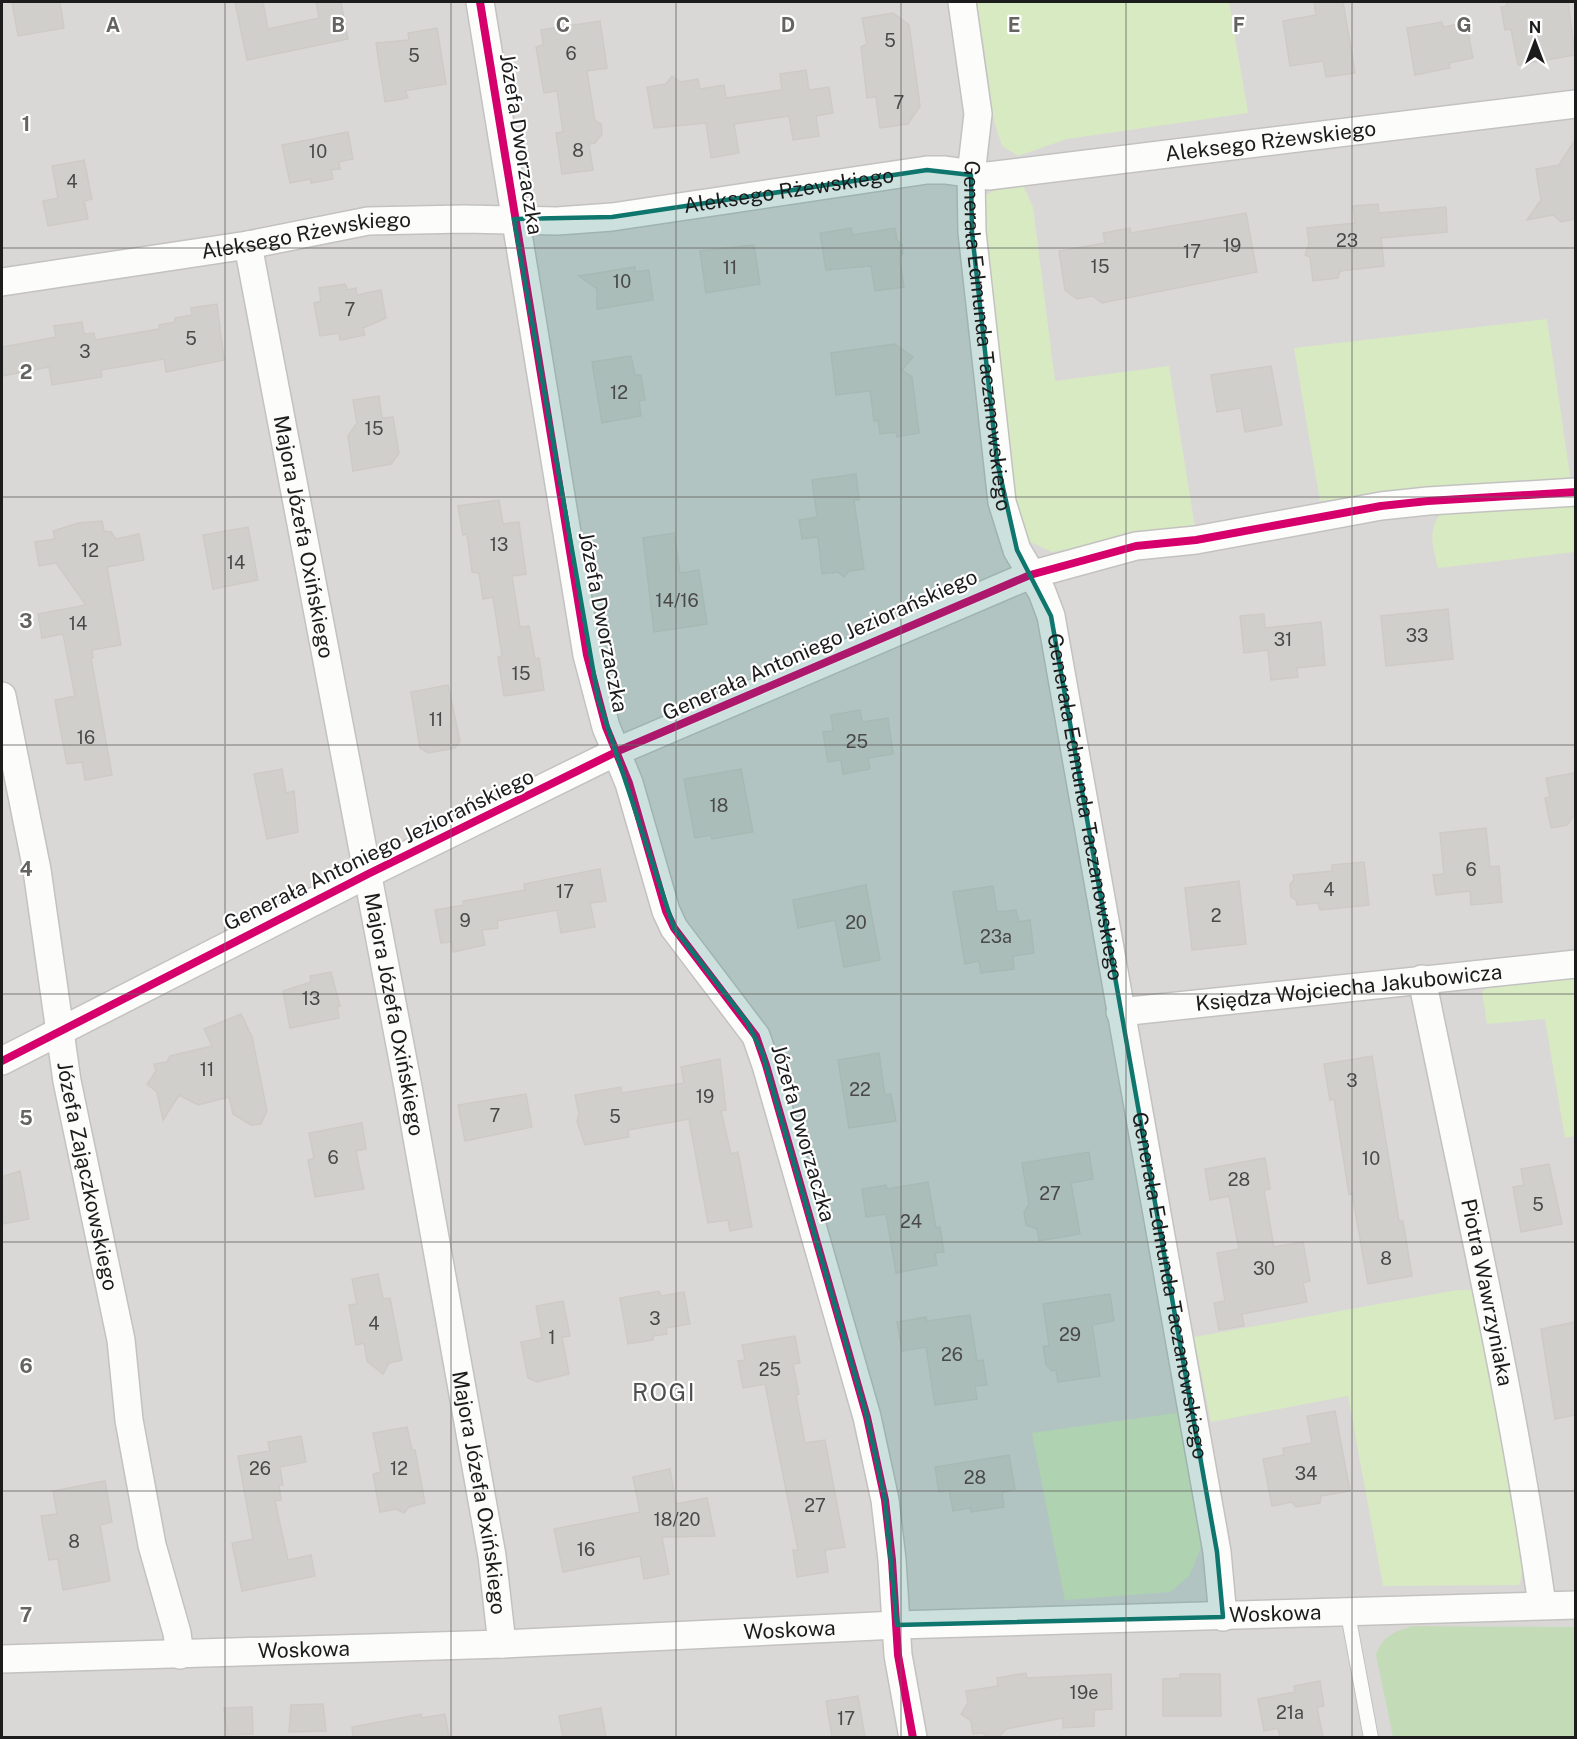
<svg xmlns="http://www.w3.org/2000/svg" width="1577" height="1739" font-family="'Public Sans',sans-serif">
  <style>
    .residential { fill: #dad8d6 }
    .grass { fill: #d7eac2 }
    .forest { fill: #c4dbb8 }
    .building { fill: #d1cfcc; stroke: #cecac6; stroke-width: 1.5 }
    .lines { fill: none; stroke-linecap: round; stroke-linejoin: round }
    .lane-casing { stroke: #c3c2c1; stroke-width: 16 }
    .street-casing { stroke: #c3c2c1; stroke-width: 30 }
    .lane { stroke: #fcfcfb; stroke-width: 14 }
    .street { stroke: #fcfcfb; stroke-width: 27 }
    .cycleway-casing { stroke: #fff; stroke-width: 11 }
    .cycleway { stroke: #d6006c; stroke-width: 8 }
    .marked { fill: #0f766e; fill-opacity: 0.2; stroke: #0f766e; stroke-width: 4.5; stroke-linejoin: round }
    .grid { fill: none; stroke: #646462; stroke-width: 1.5; stroke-opacity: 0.55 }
    .labels { text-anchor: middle; stroke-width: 4.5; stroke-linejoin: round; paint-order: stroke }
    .number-label { font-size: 18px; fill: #494948 }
    .street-label { font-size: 21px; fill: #1c1c1c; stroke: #fff }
    .quarter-label { font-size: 24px; letter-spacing: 1.5px; fill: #4f4f4f; stroke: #fff }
    .grid-label { font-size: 20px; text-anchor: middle; font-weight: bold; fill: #646462; stroke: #fff; stroke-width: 4.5; stroke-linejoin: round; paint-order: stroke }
  </style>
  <rect width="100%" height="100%" fill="#ebe9e5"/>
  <path class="residential" d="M2,2H1575V1737H2Z"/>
  <path class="grass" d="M973,2H1229L1248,113L1067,139L1018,156L1002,146L994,121L983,39L971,7Z
    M1022,183L1033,207L1055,381L1169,366L1195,527L1052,552L1028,541L1018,521L981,198L1000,187Z
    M1547,319L1571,482L1320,501L1294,348Z
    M1575,501V552L1438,568C1432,544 1427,528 1444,509Z
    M1575,978V1136L1565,1138L1545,1019L1487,1024L1482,992L1488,986Z
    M1457,1290H1472L1482,1306C1491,1352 1535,1555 1519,1585L1383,1586L1348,1396L1211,1422L1194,1337Z
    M1177,1413L1204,1540L1189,1576L1170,1592L1065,1600L1032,1433Z"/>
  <path class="forest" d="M1412,1626L1575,1627V1737H1393L1376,1655C1382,1636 1394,1632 1412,1626Z"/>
  <path class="building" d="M12,2H60L64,28L18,36Z
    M235,2H263L268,29L319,18L316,2H341L348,39L247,60Z
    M1314,2H1343L1355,73L1326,77L1323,61L1290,66L1283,21L1316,15Z
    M1506,2H1568L1575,55L1518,65L1511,29L1505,30L1501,7L1507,6Z
    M893,13L909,25L920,106L908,124L880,128L876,97L867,98L861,47L867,44L862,18Z
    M600,21L607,68L587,71L595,121L601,124L602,134L595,143L589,144L593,170L562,174L556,133L563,132L557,91L544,93L536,47L543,45L541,30Z
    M1442,22L1443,27L1466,23L1473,58L1449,63L1450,68L1415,75L1407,28Z
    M437,28L446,84L405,91L408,98L385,102L376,43L409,40L408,33Z
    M806,70L809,90L829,87L833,113L816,116L819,136L793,140L789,116L734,124L739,153L711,158L706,123L654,128L647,87L666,84L672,76L680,82L698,79L700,89L724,85L726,98L782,90L780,74Z
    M348,132L353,159L339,162L340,169L331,170L333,179L311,183V179L290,183L282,145Z
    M1575,140V219L1561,222L1553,215L1527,220L1541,200L1536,169L1559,165Z
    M84,160L92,199L84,201L88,219L48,226L43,201L58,198L52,166Z
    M1378,204L1379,213L1446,207L1447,232L1381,238L1384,266L1340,271L1338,278L1313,281L1310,257L1305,255L1309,244L1307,228L1355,223L1353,206Z
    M1246,213L1257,272L1102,303L1092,296L1077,299L1065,290L1059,251L1105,243L1103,233L1130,228L1131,233Z
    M851,228L852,235L895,228L897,240L902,245L903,253L899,258L904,287L875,291L871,266L826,270L820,233Z
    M754,245L760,284L706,293L700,251Z
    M635,267V272L649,270L653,300L597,309V289L579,276Z
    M345,284L348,290L356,288L357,295L381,290L386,318L363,328L365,335L340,340L339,333L320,336L314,303L321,301L319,288Z
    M217,304L224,360L166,372L164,359L101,370L102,377L52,385L49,367L2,376V347L56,337L54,326L82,322L84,334L94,333L95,340L159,329V325L175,322V318L192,315L191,308Z
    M895,344L913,357L902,370L912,377L919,433L897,437L896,432L880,434L878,420L874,421L870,391L836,395L831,353Z
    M631,356L635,375H641L645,400L639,401L641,416L602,423L592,362Z
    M1271,366L1282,425L1245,432L1241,408L1217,412L1211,375Z
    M379,396L382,418L393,417L399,453L391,464L353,471L348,436L357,423L353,400Z
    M856,474L859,500H854L864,569L849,571L844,577L838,572L822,574L818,537L802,539L799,520L817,517L812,480Z
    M499,500L503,524L519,522L526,574L512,576L520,627L529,626L535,659L539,658L544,690L504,696L498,657L502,656L493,597L483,599L479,573L472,572L467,534L463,535L458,506Z
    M102,521L104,531L111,532L116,539L139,534L144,560L107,567L121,645L92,650L93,658H91L112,775L85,780L82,762L67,764L55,700L75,696L63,634L42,638L38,614L86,605L56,563L39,566L35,542L55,539L53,531L78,523Z
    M248,527L258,580L213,589L203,535Z
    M674,533L680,573L699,570L707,624L654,632L643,538Z
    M1448,609L1453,659L1386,666L1381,616Z
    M1264,614L1265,628L1321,622L1325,665L1297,668L1298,677L1271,680L1268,650L1244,653L1240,616Z
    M448,685L460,741L455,748L428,753L420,748L411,692Z
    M860,710L862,722L888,718L893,754L868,758L870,769L843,774L841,760L828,762L823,732L833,731L831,715Z
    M282,769L286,793L294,791L298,832L267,839L254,774Z
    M741,769L753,832L712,839L711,835L695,838L684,779Z
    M1575,773V814L1567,825L1551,828L1545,798L1550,797L1546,778Z
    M1486,828L1490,867L1499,866L1502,902L1471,905L1470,891L1436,895L1433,875L1444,874L1440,833Z
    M1364,862L1369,905L1320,910L1318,903L1297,905L1296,900L1291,897L1290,884L1294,880L1293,875L1332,871V865Z
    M600,869L606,901L590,903L595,927L561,933L557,910L497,921L498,928L482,930L485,945L453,952L452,942L441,943L435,910L464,905L463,901L525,890L524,884Z
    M1239,881L1246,944L1192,950L1185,888Z
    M866,885L880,960L844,967L835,920L798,928L793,900Z
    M993,886L997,912L1016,910L1019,922L1030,920L1034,953L1013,956L1014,969L981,973L979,961L965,964L953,892Z
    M331,972L340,1006L337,1007L339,1018L290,1028L283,991L311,982L310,976Z
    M241,1014L252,1037L267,1111L261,1124L251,1125L233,1114L229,1097L198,1105L179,1095L163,1120L157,1092L147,1084L156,1071L154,1064L167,1062L170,1056L212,1046L204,1029Z
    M879,1053L885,1095L891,1094L896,1121L849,1128L838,1060Z
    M1372,1056L1399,1221H1403L1412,1276L1368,1284L1352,1193L1349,1194L1334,1099L1330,1100L1324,1064Z
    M720,1059L726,1110L721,1111L731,1154L738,1152L752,1227L730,1231L728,1220L708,1223L689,1119L628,1130L629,1137L585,1145L577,1121L579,1114L575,1095L621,1087L622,1093L684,1083L681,1067Z
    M526,1094L532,1127L465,1141L458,1105Z
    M362,1123L366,1149L356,1151L364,1189L315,1197L308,1160L314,1158L309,1133Z
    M1089,1152L1093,1179L1071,1183L1080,1234L1039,1241L1037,1229L1026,1225L1024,1212L1029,1205L1022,1163Z
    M1265,1158L1270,1189L1264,1190L1274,1247L1303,1242L1310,1281L1303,1283L1307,1302L1242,1314L1244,1326L1219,1330L1214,1303L1225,1301L1217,1253L1239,1249L1229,1196L1210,1200L1205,1169Z
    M1549,1164L1562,1224L1521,1232L1513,1187L1524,1185L1521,1169Z
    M20,1171L29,1219L2,1224V1177Z
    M928,1182L936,1228L940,1227L944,1252L935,1253L937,1265L896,1273L886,1214L866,1217L862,1189L886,1185L887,1189Z
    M378,1274L383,1299L390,1298L402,1360L389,1363L383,1374L367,1361L364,1343L356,1345L349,1305L357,1304L352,1279Z
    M659,1291L661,1296L684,1292L690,1324L666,1328L667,1334L653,1336V1340L628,1344L620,1298Z
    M1110,1294L1114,1321L1092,1325L1100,1376L1058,1382L1056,1370L1052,1371L1046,1365L1043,1346H1049L1043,1304Z
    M563,1301L570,1336L562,1337L569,1374L537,1382L528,1378L521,1342L542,1338L536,1306Z
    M970,1315L977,1361L983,1360L987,1385L975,1386L977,1399L935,1405L926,1347L902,1351L897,1322L926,1317L927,1321Z
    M1575,1322V1415L1555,1419L1541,1329Z
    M795,1336L800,1363L793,1364L799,1394L796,1395L805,1443L825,1440L845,1547L825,1550L828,1572L797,1577L793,1550H798L765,1384L743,1388L738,1361L745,1360L742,1345Z
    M1335,1411L1350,1491L1321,1496L1320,1503L1296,1507L1292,1502L1272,1506L1263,1459L1284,1455L1283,1448L1312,1443L1307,1416Z
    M407,1427L412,1450H415L425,1503L409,1507L404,1513L396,1509L380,1512L373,1474L381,1472L373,1433Z
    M301,1436L306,1462L280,1467L283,1485H279L281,1500L275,1501L288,1560L311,1555L315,1576L242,1591L232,1543L253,1539L238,1456L270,1451L268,1442Z
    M1009,1455L1015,1489L1002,1493L1004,1507L971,1512V1508L953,1511L949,1490L939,1492L935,1467Z
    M670,1469L676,1504L707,1498L715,1536L662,1537L669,1574L644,1579L640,1556L563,1572L554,1529L640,1512L633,1477Z
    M105,1481L112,1522L100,1525L110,1581L63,1590L58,1559L49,1560L41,1516L57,1514L53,1491Z
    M1026,1673L1027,1678L1111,1674L1112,1709L1094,1710V1726L1063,1728V1718L1006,1729L999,1737H989L982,1733L973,1734L971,1721L961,1714L968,1703L966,1691L998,1686L997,1678Z
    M1180,1674H1220L1221,1716H1163V1679L1180,1678Z
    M1320,1681L1324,1706L1317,1707L1323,1737H1280L1278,1728L1264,1731L1258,1699L1295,1692L1294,1686Z
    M858,1696L865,1737H832L826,1701Z
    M323,1704L326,1731L289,1732L291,1705Z
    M252,1707L253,1734L227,1735L224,1708Z
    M601,1708L606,1737H563L559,1716Z
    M421,1714L422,1718L445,1714L449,1737H353L352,1727Z"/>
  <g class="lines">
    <defs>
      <path id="lane" d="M1348,1614L1371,1738"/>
      <g id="street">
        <path d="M480,2L587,655L606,727L629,783L666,911L674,928L756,1036L766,1065L867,1417L885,1500L892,1560L898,1655L913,1738"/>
        <path id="s1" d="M962,2L978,114L971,175L972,232L1002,502L1017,550L1042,592L1051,616L1217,1552L1223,1617"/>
        <path id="s2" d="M248,245L408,1087L492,1556L502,1644"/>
        <path id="s3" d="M2,282L248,245L368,221L464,219L557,221L612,217L927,170H945L988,176L1576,104"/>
        <path id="s4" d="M2,696L37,870L67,1081L121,1340L129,1420L152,1545L177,1633L180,1655"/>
        <path id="s5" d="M1422,979C1464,1187 1513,1395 1542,1605"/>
        <path id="s6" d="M1120,1012L1576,964"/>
        <path d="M2,1061L368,874L618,751L1030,575L1136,546L1196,540L1381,506L1428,501L1576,492"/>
        <path id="s7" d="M2,1659L502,1644L897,1625L1576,1605"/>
      </g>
    </defs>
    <use href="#lane" class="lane-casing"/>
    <use href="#street" class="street-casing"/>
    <use href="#lane" class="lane"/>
    <use href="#street" class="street"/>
    <defs>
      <path id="cycleway" d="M480,2L587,655L606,727L629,783L666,911L674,928L756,1036L766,1065L867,1417L885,1500L892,1560L898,1655L913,1738
        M2,1061L368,874L618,751L1030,575L1136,546L1196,540L1381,506L1428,501L1576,492"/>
    </defs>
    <use href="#cycleway" class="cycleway-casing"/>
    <use href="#cycleway" class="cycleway"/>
  </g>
  <path class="marked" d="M927,170L971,175L972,232L997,461L1017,550L1051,616L1217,1552L1223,1617L897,1625L885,1500L867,1417L762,1052L747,1022L674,928L598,698L514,219L612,217Z"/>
  <path class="grid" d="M225,2V1738M451,2V1738M676,2V1738M901,2V1738M1126,2V1738M1352,2V1738M2,248H1576M2,497H1576M2,745H1576M2,994H1576M2,1242H1576M2,1491H1576"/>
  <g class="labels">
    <g class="number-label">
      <text x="890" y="47">5</text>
      <text x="571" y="60">6</text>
      <text x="414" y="62">5</text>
      <text x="899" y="109">7</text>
      <text x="578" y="157">8</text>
      <text x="318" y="158">10</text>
      <text x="72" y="188">4</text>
      <text x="1347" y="247">23</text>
      <text x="1232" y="252">19</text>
      <text x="1192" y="258">17</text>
      <text x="1100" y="273">15</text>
      <text x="730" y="274">11</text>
      <text x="622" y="288">10</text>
      <text x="350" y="316">7</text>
      <text x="191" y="345">5</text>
      <text x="85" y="358">3</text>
      <text x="619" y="399">12</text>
      <text x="374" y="435">15</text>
      <text x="499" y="551">13</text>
      <text x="90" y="557">12</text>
      <text x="236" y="569">14</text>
      <text x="677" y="607">14/16</text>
      <text x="78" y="630">14</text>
      <text x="1417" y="642">33</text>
      <text x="1283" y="646">31</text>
      <text x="521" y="680">15</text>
      <text x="436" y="726">11</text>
      <text x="86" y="744">16</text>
      <text x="857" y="748">25</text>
      <text x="719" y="812">18</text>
      <text x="1471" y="876">6</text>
      <text x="1329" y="896">4</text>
      <text x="565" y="898">17</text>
      <text x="1216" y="922">2</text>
      <text x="465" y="927">9</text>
      <text x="856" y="929">20</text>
      <text x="996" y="943">23a</text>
      <text x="311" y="1005">13</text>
      <text x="207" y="1076">11</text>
      <text x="1352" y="1087">3</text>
      <text x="860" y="1096">22</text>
      <text x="705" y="1103">19</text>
      <text x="495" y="1122">7</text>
      <text x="615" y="1123">5</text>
      <text x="333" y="1164">6</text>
      <text x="1371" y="1165">10</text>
      <text x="1239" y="1186">28</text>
      <text x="1050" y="1200">27</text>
      <text x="1538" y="1211">5</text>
      <text x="911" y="1228">24</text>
      <text x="1386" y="1265">8</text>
      <text x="1264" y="1275">30</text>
      <text x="655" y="1325">3</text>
      <text x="374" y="1330">4</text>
      <text x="1070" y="1341">29</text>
      <text x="552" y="1344">1</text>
      <text x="952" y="1361">26</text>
      <text x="770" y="1376">25</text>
      <text x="260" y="1475">26</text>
      <text x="399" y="1475">12</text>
      <text x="1306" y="1480">34</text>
      <text x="975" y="1484">28</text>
      <text x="815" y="1512">27</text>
      <text x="677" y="1526">18/20</text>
      <text x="74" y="1548">8</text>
      <text x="586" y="1556">16</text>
      <text x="1084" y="1699">19e</text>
      <text x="1290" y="1719">21a</text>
      <text x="846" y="1725">17</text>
    </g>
    <g class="street-label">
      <text dy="7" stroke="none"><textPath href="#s3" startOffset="1280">Aleksego Rżewskiego</textPath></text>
      <text transform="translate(521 144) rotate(81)" y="7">Józefa Dworzaczka</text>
      <text dy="7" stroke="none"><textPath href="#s3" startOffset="794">Aleksego Rżewskiego</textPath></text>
      <text dy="7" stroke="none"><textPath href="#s3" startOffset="308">Aleksego Rżewskiego</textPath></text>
      <text dy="7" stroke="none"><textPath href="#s1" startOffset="336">Generała Edmunda Taczanowskiego</textPath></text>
      <text dy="7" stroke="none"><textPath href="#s2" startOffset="297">Majora Józefa Oxińskiego</textPath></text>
      <text transform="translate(603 622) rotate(79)" y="7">Józefa Dworzaczka</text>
      <text transform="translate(820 645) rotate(-24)" y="7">Generała Antoniego Jeziorańskiego</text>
      <text dy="7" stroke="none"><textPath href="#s1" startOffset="822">Generała Edmunda Taczanowskiego</textPath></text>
      <text transform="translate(379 850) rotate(-26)" y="7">Generała Antoniego Jeziorańskiego</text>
      <text dy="7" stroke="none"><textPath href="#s6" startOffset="230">Księdza Wojciecha Jakubowicza</textPath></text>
      <text dy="7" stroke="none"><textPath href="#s2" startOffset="783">Majora Józefa Oxińskiego</textPath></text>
      <text transform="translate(803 1133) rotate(74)" y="7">Józefa Dworzaczka</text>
      <text dy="7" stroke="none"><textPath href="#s4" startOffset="488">Józefa Zajączkowskiego</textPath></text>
      <text dy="7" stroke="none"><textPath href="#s1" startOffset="1308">Generała Edmunda Taczanowskiego</textPath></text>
      <text dy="7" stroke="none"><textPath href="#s5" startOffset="320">Piotra Wawrzyniaka</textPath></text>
      <text dy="7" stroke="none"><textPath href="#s2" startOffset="1269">Majora Józefa Oxińskiego</textPath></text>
      <text dy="7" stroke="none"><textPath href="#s7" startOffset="1274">Woskowa</textPath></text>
      <text dy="7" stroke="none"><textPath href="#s7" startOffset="788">Woskowa</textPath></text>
      <text dy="7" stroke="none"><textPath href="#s7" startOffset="302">Woskowa</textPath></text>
    </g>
    <g class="quarter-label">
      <text x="664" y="1401">ROGI</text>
    </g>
  </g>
  <g class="grid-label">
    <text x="113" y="32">A</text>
    <text x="338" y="32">B</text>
    <text x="563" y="32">C</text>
    <text x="788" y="32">D</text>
    <text x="1014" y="32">E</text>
    <text x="1239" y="32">F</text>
    <text x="1464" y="32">G</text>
    <text x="26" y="131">1</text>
    <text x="26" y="379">2</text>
    <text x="26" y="628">3</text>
    <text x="26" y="876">4</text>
    <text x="26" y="1125">5</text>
    <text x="26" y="1373">6</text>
    <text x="26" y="1622">7</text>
  </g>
  <rect width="1577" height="1739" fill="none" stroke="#1c1c1c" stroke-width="6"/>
  <g transform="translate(1535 42)" stroke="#ffffff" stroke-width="4.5" paint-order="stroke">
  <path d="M0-4.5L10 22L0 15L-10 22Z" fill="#1c1c1c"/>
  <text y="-9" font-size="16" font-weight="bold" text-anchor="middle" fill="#1c1c1c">N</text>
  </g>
</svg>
